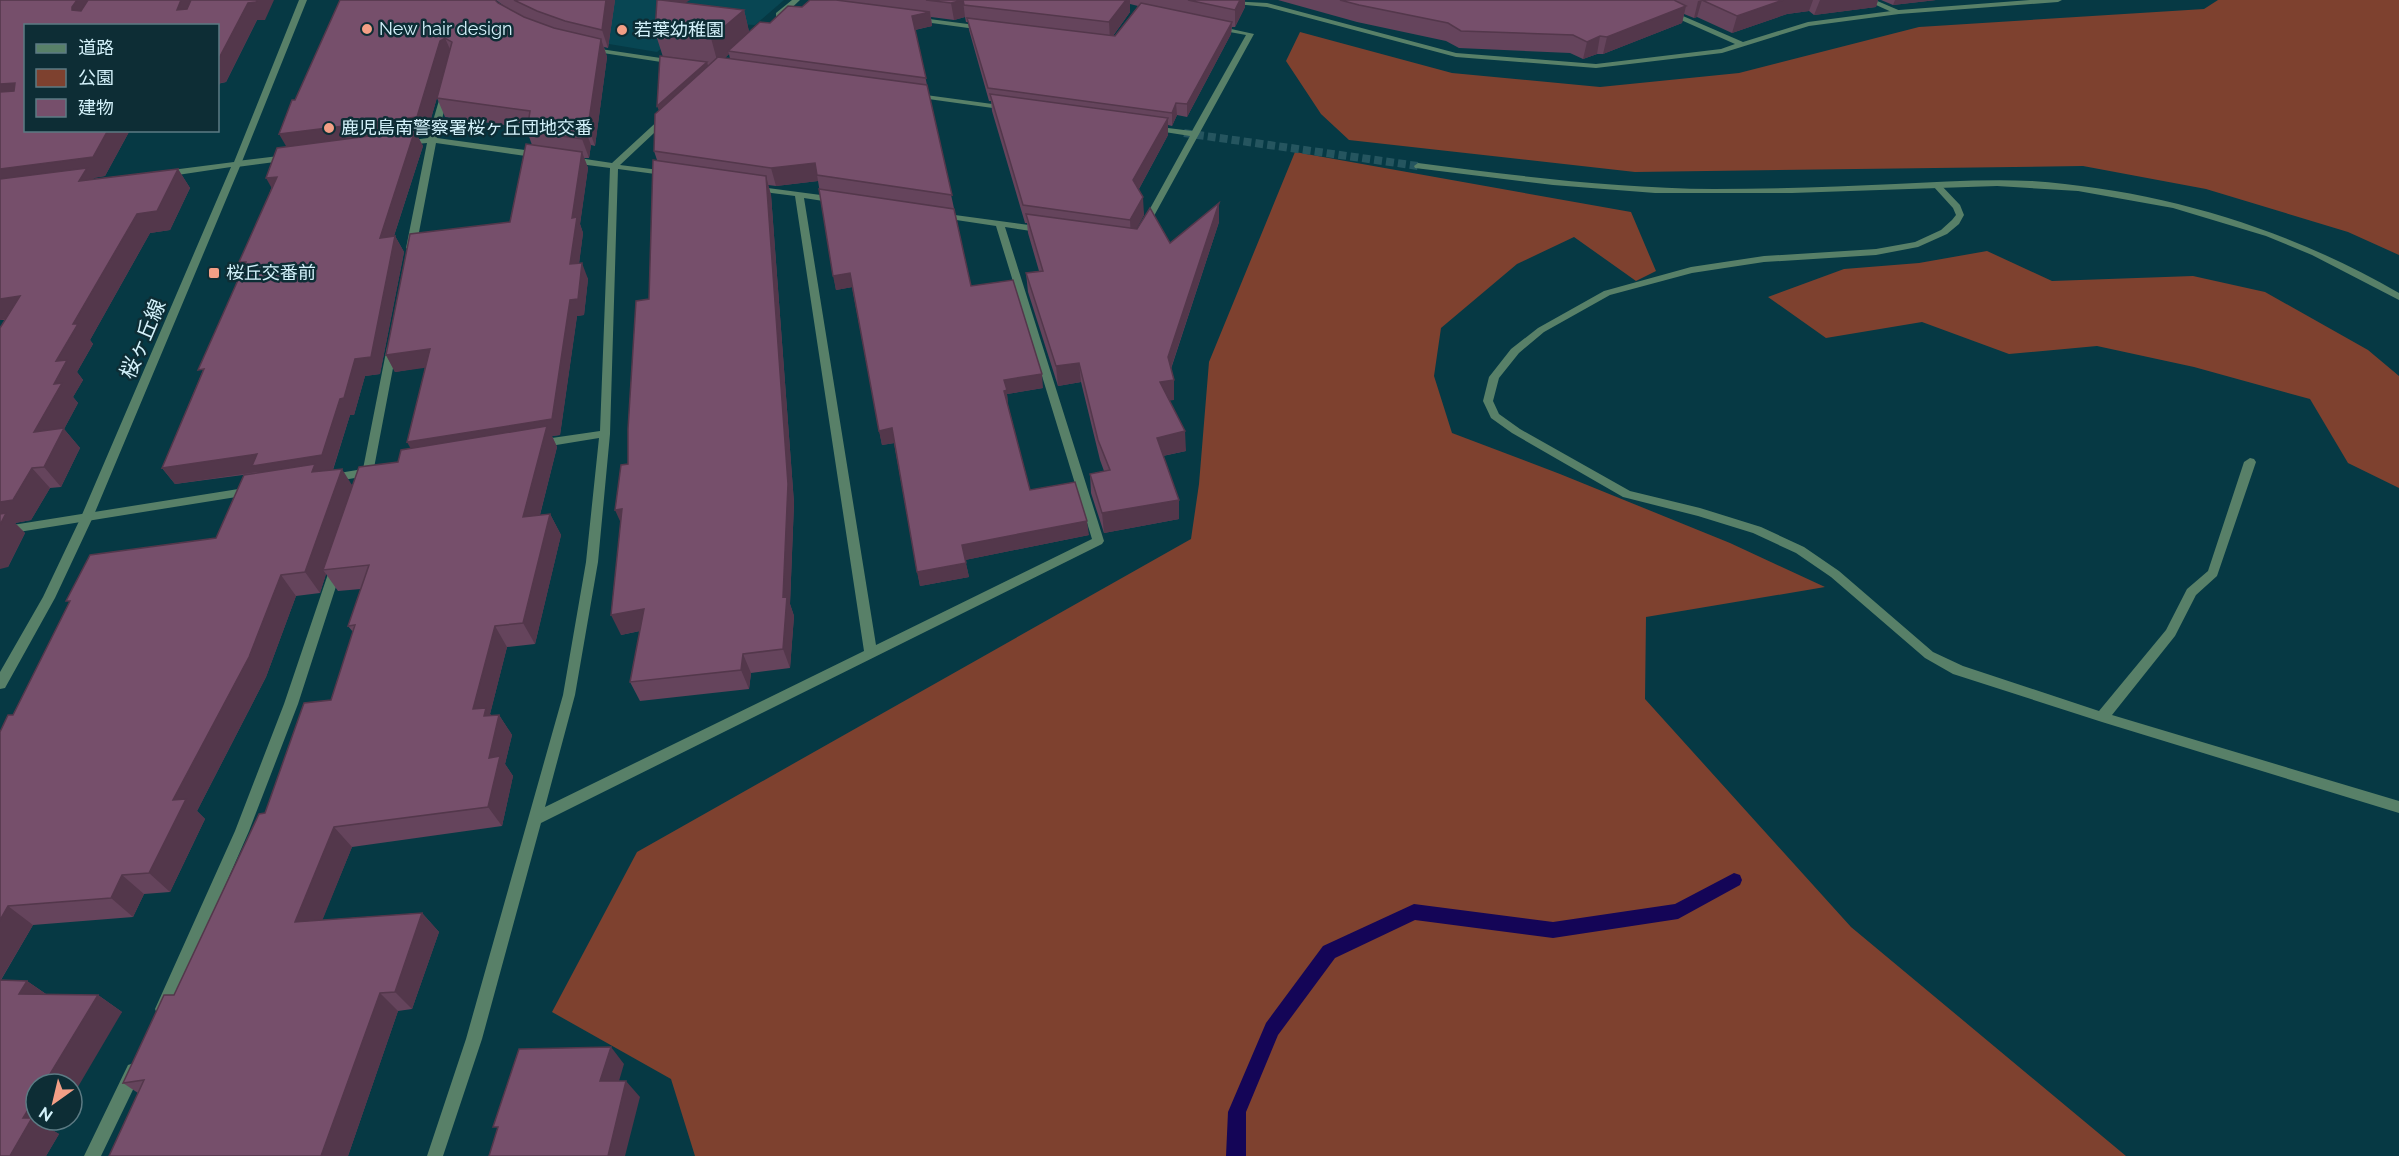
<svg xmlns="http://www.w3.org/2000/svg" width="2399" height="1156" font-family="Raleway,'Noto Sans JP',sans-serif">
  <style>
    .built { fill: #084653 }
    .green { fill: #7e412f }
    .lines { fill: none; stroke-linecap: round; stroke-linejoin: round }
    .stream { fill: #140557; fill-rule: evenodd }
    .tertiary-tunnel { stroke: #25555f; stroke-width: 8; stroke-dasharray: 8 4; stroke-linecap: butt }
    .minor { fill: #588068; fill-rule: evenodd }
    .tertiary { fill: #588068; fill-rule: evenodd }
    .wall { fill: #65445c; fill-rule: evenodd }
    .shaded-wall { fill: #53374b }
    .building { fill: #764f6b; stroke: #53374b; stroke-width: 1.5 }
    .poi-dot { fill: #f39f86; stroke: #0d2d35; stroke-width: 2 }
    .labels { text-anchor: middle; stroke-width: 5; stroke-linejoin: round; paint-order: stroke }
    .far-poi-label { font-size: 18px; fill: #d3f1fa; stroke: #0d2d35; text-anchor: start }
    .street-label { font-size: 21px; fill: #d3f1fa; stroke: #0d2d35 }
  </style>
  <rect width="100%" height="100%" fill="#063944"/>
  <path class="built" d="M510,0H784L755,25L694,22L657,52L609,44L574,35Z"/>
  <path class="green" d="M2218,0H2399V255L2348,232L2206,189L2083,166L1635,172L1349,140L1321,114L1286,61L1300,32L1452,73L1600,87L1739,73L1919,27L2204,9Z
    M1295,152L1631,212L1656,271L1636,281L1574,237L1517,264L1441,328L1434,376L1452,433L1560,474L1730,543L1825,587L1646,617L1645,699L1851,927L2126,1156H695L671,1079L552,1012L637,852L1191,539L1199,484L1209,362Z
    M1987,251L2052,281L2193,276L2265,292L2368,350L2399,376V488L2348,463L2310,399L2194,367L2097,346L2009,354L1922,322L1826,338L1768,297L1844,269L1919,263Z"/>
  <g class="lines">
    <path class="stream" d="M1734,873L1740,875L1742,880L1740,885L1678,919L1553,938L1415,920L1335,958L1278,1035L1246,1112V1156H1226L1228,1112L1266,1023L1323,946L1414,904L1553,922L1675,904Z"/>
    <path class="tertiary-tunnel" d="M1184,133L1418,166"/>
    <path class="minor" d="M792,0H800L782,17H776V13Z
      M1210,0L1267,3L1456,53L1596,64L1721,49L1735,44L1636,0H1646L1743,42L1808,22L1899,10L2030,0H2062L2058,2L1899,14L1809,26L1722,53L1596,68L1456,57L1267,7L1214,2Z
      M914,17L983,26L987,28L983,30L917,21L913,19Z
      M1213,25L1254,34L1149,225L1148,227H1142L1141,225L1190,136L1152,130L1148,128L1152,126L1192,131L1246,35L1213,29Z
      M587,47L674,60L678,62L674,64L590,51H587Z
      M442,90L449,92L437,138L540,152L544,155L540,158L436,143L416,248L411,251L406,248L427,143L405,145L401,143L405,141L428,138Z
      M911,93L1007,106L1011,108L1007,110L914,97L910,95Z
      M663,116L670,118L620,165L667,171L670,172V176L618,169L610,434L598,562L575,695L545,807L864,651L795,196L756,191L753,190V186L836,197L840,200L836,203L804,198L876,645L1092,539L996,226L943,218L939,215L940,213L1044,227L1049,230L1044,233L1005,227L1104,541L1102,544L541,823L482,1039L443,1156H427L466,1039L563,695L586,562L599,438L538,448L533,444L538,440L600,431L610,168L572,163L568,160L572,157L612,163Z
      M287,155L291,158L290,160L237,167L233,164L237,161Z
      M1937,183L1940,184L1960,205L1964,215L1959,224L1947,234L1918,247L1876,255L1764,262L1692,273L1610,295L1544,332L1519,353L1499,378L1493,401L1499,414L1520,429L1630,491L1700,508L1761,527L1804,547L1839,571L1933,652L1963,666L2099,711L2166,630L2187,589L2208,571L2244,462L2250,458L2254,459L2256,462L2217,576L2196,595L2175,636L2112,715L2399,801V813L2102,722L1953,674L1925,658L1831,577L1796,553L1753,533L1698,516L1623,497L1512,433L1491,418L1483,401L1489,377L1511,349L1538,328L1604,291L1691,267L1764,256L1876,249L1915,242L1941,230L1952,220L1956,215L1953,208L1933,186Z
      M392,344L397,347L374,468L379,471L373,475L370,483H362L361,477L331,482L327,481L325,478L327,475L363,469L387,347Z
      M251,487L255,488L257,491L255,494L0,535V527Z
      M336,564L342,568L298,704L249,831L169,1014L163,1016L157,1014L155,1009L235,831L284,704L330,568Z
      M134,1063L140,1065L142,1071L101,1156H84L128,1065Z"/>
    <path class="tertiary" d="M299,0H307L241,164L93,517L55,598L5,688L0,689V672L43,597L81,517L231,167L164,177L160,174L164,171L234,162Z
      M1865,0H1875L1903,12L1896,14Z
      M1418,163C1517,176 1614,188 1714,189C1774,189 1835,187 1895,184C1940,182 1986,179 2031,181C2160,190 2287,228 2399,293V300L2312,255L2266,236L2173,208L2078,191L1997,186L1792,193H1655L1553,185L1415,168L1414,166Z"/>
  </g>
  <path class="wall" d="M0,0L265,20H257L226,82L26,130H130L105,176L93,178L94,179L178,169L190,188L170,230L150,233L90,340L93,344L77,372L83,380L73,397L78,403L64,429L80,448L61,487L50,488L31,520L15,523L25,533L8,567L5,320H0Z
    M496,0H615L608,48L604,47L607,57L595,146L591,145L589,158H584L588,168L580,224L583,233L579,263L588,279L584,315L577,316L560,435L552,436L557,447L540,515L550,514L561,535L535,644L507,647L490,714L491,715H499L512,735L505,764L513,776L502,826L352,847L322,920L422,913L439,932L412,1009L398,1011L348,1156H109L138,1093L123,1083L174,995L265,813L331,700L353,632L348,626L361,589L338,591L326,574L320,593L296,596L266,677L197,811L205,819L170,892L144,894L133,917L33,925L1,980L27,981L46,994L98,995L122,1012L36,1120H58L52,1130L59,1134L46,1156H0V732L13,715L216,538L257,473L175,484L162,468L201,375L243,269L286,146L295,100L498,3L504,6ZM438,94L437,98L445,117L527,128V131L532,145L510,222L386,355L395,372L425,367L411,448L398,462L352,485L333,470L350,415H354L365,376L380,374L404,252L395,236H394L423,146L418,137L426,136Z
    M810,0H1245V7L1235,27H1232L1231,34L1187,117L1177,115L1172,126L1168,125V135L1139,189L1144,215L1136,229L1170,243L1219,203V222L1171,369L1174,380V400H1169L1186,451L1163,456L1179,519L1104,533L1091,493L1090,474L1104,471L1100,460L1081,382L1058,386L1028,292L1026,273L1039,271L1028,233L1027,223H1025L992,111L991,101H989L969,30L968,22H966L965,17L954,20L931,17L932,26L915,30L971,286L1043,388L1007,394L1008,405L1030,490L1089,535L965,560L969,577L920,586L894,443L882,445L852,287L836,290L818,181L776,186L768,185L771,195L794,503L790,604L794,616L790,668L751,673L749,689L640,701L630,682L640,631L621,635L628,464L649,299L657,160L654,151L659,110L663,57L655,32L685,3L744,10L749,32L770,23L802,7ZM1130,4L1138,6L1115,36H1113L1130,12ZM729,54L730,59L725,58Z
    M1278,0H1878L1876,7L1814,15L1809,11L1787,14L1732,33L1697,17L1694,18L1684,14L1682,23L1603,54H1597L1583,59L1570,53L1459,48L1446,41L1357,22Z
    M1881,0H1936L1893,5Z"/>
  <path class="shaded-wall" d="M77,0H97L83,25L72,10V7Z
    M181,0H198L188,26L177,10Z
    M257,0H274L265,20H257L226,82L220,83L218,88V60L248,3Z
    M606,0H615L608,48L602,30Z
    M661,0H690L666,15Z
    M963,0L965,17L954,20L951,3Z
    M1126,0H1130V12L1110,40L1109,22Z
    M1240,0H1245V7L1235,27V10Z
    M1702,0L1697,17L1694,18L1698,1Z
    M1783,0H1813L1809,11L1787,14L1732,33L1737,16Z
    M1820,0H1878L1876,7L1814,15Z
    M1895,0H1936L1893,5Z
    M1686,6L1682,23L1603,54L1607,37Z
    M744,10L750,35L728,51L729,54L718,64L711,38Z
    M930,12L932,26L914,30L912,16Z
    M1232,22L1231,34L1187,117V104Z
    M1600,36L1597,54L1583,59L1587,42Z
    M445,38L453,56L448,59L426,136L418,137L423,146L388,254L380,238L290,153L279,134Z
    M601,39L607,57L595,146L588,127Z
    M707,62L710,72L661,116L657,106Z
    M15,83L26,98L0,104V84Z
    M1176,103L1177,115L1172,126V113Z
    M1168,118V135L1134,198L1133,180Z
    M584,126L591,145L589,158L582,139Z
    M108,130H130L105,176L93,178L100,187L0,190V169Z
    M582,152L588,168L580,224L583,233L577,280L570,264L572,218Z
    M815,163L818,181L776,186L771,168Z
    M178,169L190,188L170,230L150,233L90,340L93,344L77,372L83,380L73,397L78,403L64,429L80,448L61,487L44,467L34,432L54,384L56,361L73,324L137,214Z
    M766,176L771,195L794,503L790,604L794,616L790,668L783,649V597Z
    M277,177L275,194L266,178Z
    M1143,197L1144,215L1131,239L1130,220Z
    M1219,203V222L1168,377V357Z
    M395,236L404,252L380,374L365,376L354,415H350L332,472L264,483L257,472L175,484L162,468L340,399L355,359Z
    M239,262H246L249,279Z
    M582,263L588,279L584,315L577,316L560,435L552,436L557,447L534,538L416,458L407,442L570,300Z
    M850,273L853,287L836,290L833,276Z
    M20,296L35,316L0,320V299Z
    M430,349L438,366L395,372L386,355Z
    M1079,363L1081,382L1058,386L1056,366Z
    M1042,374L1043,388L1007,394L1008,404L1006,405L1004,380Z
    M1174,380V400L1161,402L1160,382Z
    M892,428L895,443L882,445L879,431Z
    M1185,431L1186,451L1157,457V438Z
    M32,468L50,488L31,520L15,523L25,533L8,567L0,569V502Z
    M342,469L355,490L323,570L326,574L320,593L305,572Z
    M1179,500V519L1104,533L1102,513Z
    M622,509L624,530L615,510Z
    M550,514L561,535L535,644L523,623Z
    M1087,521L1089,535L965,560L962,545Z
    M966,563L969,577L920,586L917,572Z
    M281,575L296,596L266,677L197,811L205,819L170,892L149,873L173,800Z
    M644,609L653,628L621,635L611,615Z
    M495,626L507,647L490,714L497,724L499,715L512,735L505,764L513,776L502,826L488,807L489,758L473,709Z
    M743,654L751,673L749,689L741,670Z
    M334,827L352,847L314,941L295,922Z
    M122,875L144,894L133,917L111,898Z
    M8,906L33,925L0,981V920Z
    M422,913L439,932L412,1009L395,992Z
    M27,981L53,999L19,994Z
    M380,993L398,1011L348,1156H321Z
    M98,995L122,1012L72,1097V1084H44Z
    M611,1047L624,1064L614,1098L600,1081Z
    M626,1081L640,1097L625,1156H608Z
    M36,1097V1120H58L52,1130L59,1134L46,1156H10L23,1118Z"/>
  <path class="building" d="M0,0H77L72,7V10L81,11L88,0H181L177,10L187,9L191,0H257L256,2L248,3L218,60V26H26V130H108L93,157L0,169V92L14,91L15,83L0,84Z
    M340,0H495L498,3L524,17L554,28L601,39L588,127L584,126L582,139L527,131L530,111L437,98L452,42L445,38L440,41L417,117L279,134L292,100H295Z
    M514,0H606L602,30L565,21L537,11Z
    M657,0H661L744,10L711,38L655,32Z
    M810,0H836L930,12L912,16L926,78L728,51L760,22L770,23L788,6L802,7Z
    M926,0H1126L1109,22L964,5L963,0L951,3Z
    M1188,0H1240L1235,10Z
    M1340,0H1674L1686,6L1607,37L1600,36L1587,42L1573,35L1461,31L1448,23L1359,5Z
    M1702,0H1783L1737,16Z
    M1141,3L1232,22L1187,104L1176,103L1172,113L988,88L967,18L1115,36Z
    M660,56L707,62L657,106Z
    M718,57L927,85L952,195L817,175L815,163L771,168L654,151L655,114Z
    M990,94L1168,118L1133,180L1143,197L1130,220L1023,205Z
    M415,130L380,238L395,236L371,357L355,359L344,398L340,399L322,455L252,466L257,454L162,468L204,369L198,370L246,262H239L277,177L266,178L277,148Z
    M526,144L582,152L572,218L577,217L570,264L582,263L578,299L570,300L552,419L407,442L430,349L386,355L410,234L510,222Z
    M653,160L766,176L788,484L783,597L787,596L783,649L743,654L741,670L630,682L644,609L611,615L622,509L615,510L621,465L628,464V429L636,301L649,299Z
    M87,168L79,181L178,169L157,211L137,214L73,324H78L56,361L67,360L54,384L62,383L34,432L64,428L44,467L32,468L13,500L0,502V328L20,296L0,299V179Z
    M819,189L954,209L971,286L1013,280L1042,374L1004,380L1007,390L1004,391L1030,490L1075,482L1087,521L962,545L966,563L917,572L892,428L879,431L850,273L833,276Z
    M1219,203L1168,357L1174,380L1160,382L1185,431L1157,438L1179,500L1102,513L1090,474L1110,470L1098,440L1079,363L1056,366L1026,273L1043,271L1026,214L1137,229L1150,208L1170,243Z
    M547,426L523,517L550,514L523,623L495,626L473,709L486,708L484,716L499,715L489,758L500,756L488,807L334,827L295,922L422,913L395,992L380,993L321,1156H109L144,1080L123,1083L164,995H174L259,814L265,813L304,703L331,700L355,625L348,626L369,565L323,570L359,467L398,462L401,450Z
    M315,464L312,472L342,469L305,572L281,575L249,657L173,800L186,799L149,873L122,875L111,898L8,906L0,920V732L8,715H13L70,601H66L90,555L216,538L244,475Z
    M6,513L0,525V514Z
    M0,980L27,981L19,994L98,995L44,1084H36V1097L23,1118H32L10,1156H0Z
    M611,1047L600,1081H626L608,1156H489L498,1127H493L519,1049Z"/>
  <g class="poi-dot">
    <circle cx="367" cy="29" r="6"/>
    <circle cx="622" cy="30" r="6"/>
    <circle cx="329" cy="128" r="6"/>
    <rect x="208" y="267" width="12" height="12" rx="3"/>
  </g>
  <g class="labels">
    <g class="far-poi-label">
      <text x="379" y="35">New hair design</text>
      <text x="634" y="36">若葉幼稚園</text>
      <text x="341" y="134">鹿児島南警察署桜ヶ丘団地交番</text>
      <text x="226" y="279">桜丘交番前</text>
    </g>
    <g class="street-label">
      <text transform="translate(143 339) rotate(-67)" y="7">桜ヶ丘線</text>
    </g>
  </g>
  <rect x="24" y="24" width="195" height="108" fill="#0d2d35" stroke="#5c7b84" stroke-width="1.5"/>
  <rect x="36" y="44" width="30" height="9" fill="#588068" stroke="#5c7b84" stroke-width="1.5"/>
  <text x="78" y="54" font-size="18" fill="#d3f1fa">道路</text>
  <rect x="36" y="69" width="30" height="18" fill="#7e412f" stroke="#5c7b84" stroke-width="1.5"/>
  <text x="78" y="84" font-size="18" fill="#d3f1fa">公園</text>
  <rect x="36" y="99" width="30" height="18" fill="#764f6b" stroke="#5c7b84" stroke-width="1.5"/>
  <text x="78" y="114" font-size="18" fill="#d3f1fa">建物</text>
  <g transform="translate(54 1102) rotate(214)"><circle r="28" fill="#0d2d35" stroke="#5c7b84" stroke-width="1.5"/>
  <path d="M0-4.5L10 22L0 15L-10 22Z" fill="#f39f86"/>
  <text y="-9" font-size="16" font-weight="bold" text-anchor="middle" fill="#d3f1fa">N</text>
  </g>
</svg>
